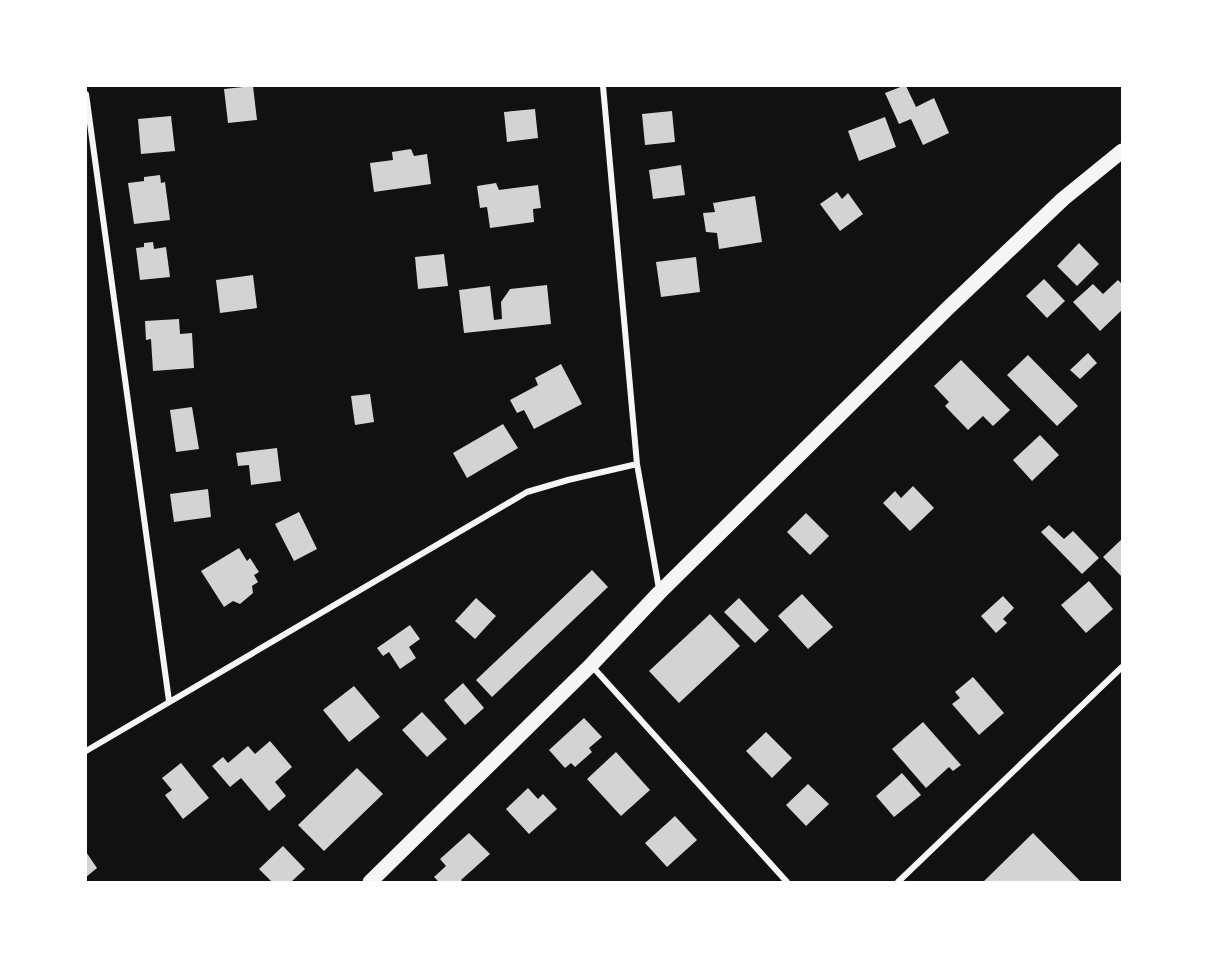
<svg xmlns="http://www.w3.org/2000/svg" width="1208" height="968" font-family="'DejaVu Sans',sans-serif">
  <style>
    .building { fill: #d3d3d3 }
    .lines { fill: none; stroke-linecap: round; stroke-linejoin: round }
    .minor { stroke: #f5f5f5; stroke-width: 6 }
    .primary { stroke: #f5f5f5; stroke-width: 15 }
  </style>
  <rect width="100%" height="100%" fill="#111"/>
  <path class="building" d="M253,86L257,120L228,123L224,89Z
    M903,86H906L916,107L934,98L949,133L923,145L911,119L899,124L885,93Z
    M535,109L538,138L507,142L504,112Z
    M672,111L675,142L645,145L642,114Z
    M171,116L175,151L141,154L138,119Z
    M885,117L896,147L859,161L848,131Z
    M411,149L414,156L427,154L431,184L374,192L370,163L393,160L392,152Z
    M681,165L685,195L653,199L649,170Z
    M160,175L161,183L165,182L170,220L134,224L128,183L144,181V177Z
    M496,183L499,190L538,185L541,208L533,209L534,222L490,228L487,207L480,208L477,186Z
    M837,192L842,199L848,193L863,214L840,231L820,204Z
    M755,196L762,242L719,249L717,233L706,232L703,213L715,212L713,203Z
    M153,242L154,249L166,247L170,277L140,280L136,248L144,247V243Z
    M1079,243L1099,264L1077,286L1057,266Z
    M444,254L448,286L418,289L415,257Z
    M696,257L700,292L661,297L656,262Z
    M253,275L257,308L220,313L216,280Z
    M1044,279L1065,301L1047,318L1026,296Z
    M1118,280L1122,284V310L1100,331L1073,302L1093,284L1103,294Z
    M547,285L551,324L464,333L459,290L490,286L494,320L502,319L501,302L510,289Z
    M179,319L180,334L192,333L194,368L153,371L151,339L146,340L145,321Z
    M1088,353L1097,363L1080,379L1070,370Z
    M1028,355L1078,406L1057,426L1007,375Z
    M961,360L1010,410L993,426L983,416L968,430L945,406L949,402L934,386Z
    M561,364L582,404L534,429L524,410L517,413L510,400L538,385L535,378Z
    M370,394L374,422L355,425L351,396Z
    M192,407L199,449L176,452L170,410Z
    M503,424L518,448L467,478L453,453Z
    M1040,435L1059,455L1032,481L1013,460Z
    M277,448L281,481L251,485L249,465L238,466L236,453Z
    M913,486L934,508L910,531L883,503L895,491L901,498Z
    M208,489L211,517L174,522L170,494Z
    M299,512L317,549L294,561L275,524Z
    M806,513L829,536L810,555L787,532Z
    M1049,525L1064,539L1073,531L1099,558L1082,574L1041,532Z
    M1122,539V577L1103,557Z
    M239,548L247,561L250,558L259,572L254,575L258,582L252,586L253,593L240,604L233,601L224,607L201,571Z
    M592,570L608,587L492,697L476,680Z
    M1089,581L1113,609L1086,633L1061,605Z
    M802,594L833,627L808,649L778,616Z
    M1003,596L1014,608L1003,619L1007,623L996,633L981,616Z
    M476,598L496,616L475,639L455,621Z
    M739,598L769,630L755,643L724,612Z
    M710,614L740,646L679,703L649,671Z
    M410,625L420,639L409,647L416,658L400,669L389,652L383,656L377,648Z
    M973,677L1004,713L979,735L952,704L960,698L955,692Z
    M463,683L484,708L465,725L444,700Z
    M354,686L380,717L349,742L323,710Z
    M422,712L447,739L427,757L402,730Z
    M584,718L602,737L589,748L592,752L575,767L571,763L565,768L549,750Z
    M923,722L961,765L953,771L949,767L926,788L892,749Z
    M766,732L792,758L772,778L746,751Z
    M270,741L292,767L275,782L286,796L269,811L241,778L230,787L212,766L223,757L228,763L248,746L255,754Z
    M616,752L650,790L621,816L587,779Z
    M181,763L209,798L183,819L165,795L172,790L162,778Z
    M357,768L383,794L324,851L298,825Z
    M902,773L921,795L894,817L876,796Z
    M808,784L829,804L806,826L786,805Z
    M528,788L538,799L543,794L557,809L529,834L506,809Z
    M675,816L697,840L667,867L645,843Z
    M469,833L490,854L461,880L463,882H439L434,877L446,866L440,859Z
    M1033,833L1081,882H983Z
    M283,846L305,869L291,882H272L259,869Z
    M86,852L97,868L86,877Z"/>
  <g class="lines">
    <path class="minor" d="M603,86L637,464L659,589
      M86,94L169,701
      M591,665L787,882
      M86,751L527,492L568,480L637,464
      M898,882L1122,667"/>
    <path class="primary" d="M370,882L591,665L659,593L948,308L1063,199L1122,151"/>
  </g>
  <rect width="1208" height="968" fill="none" stroke="#ffffff" stroke-width="174"/>
</svg>
